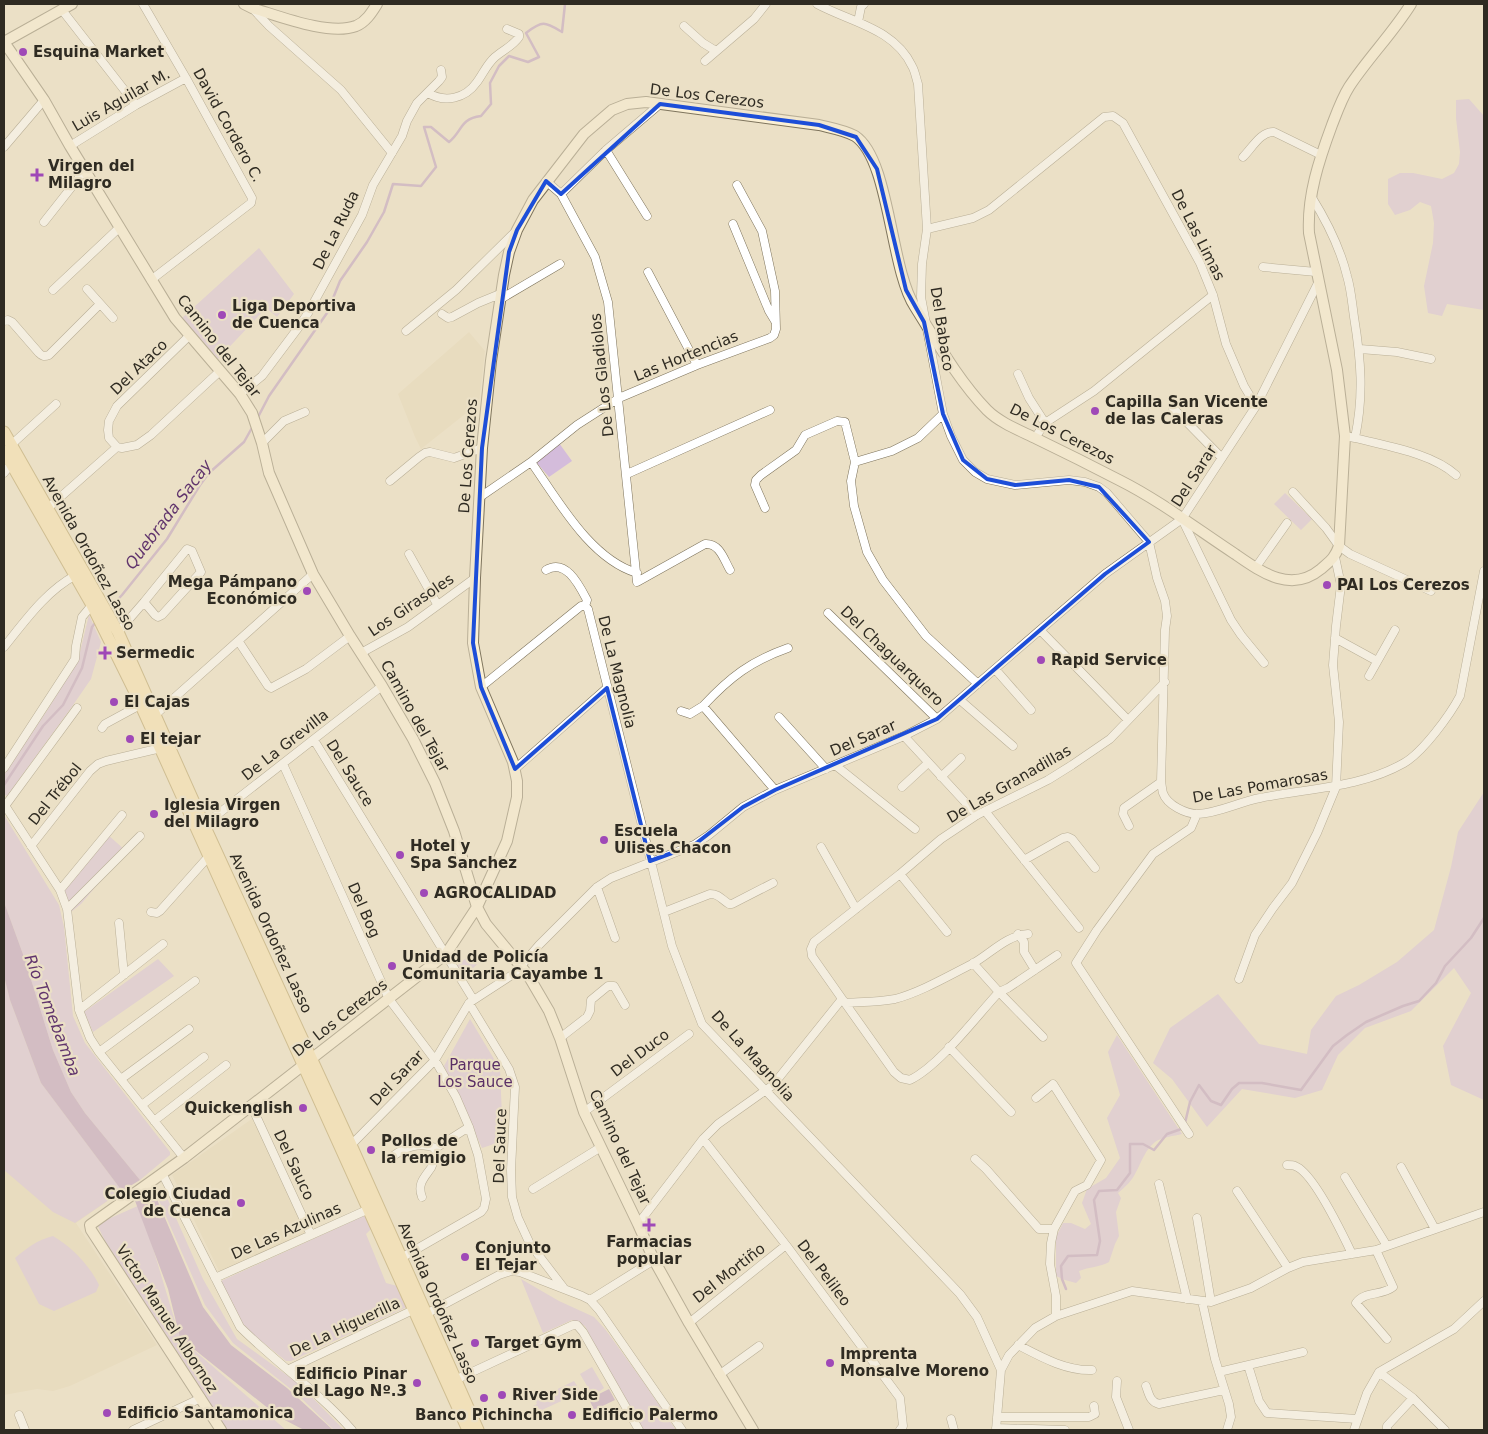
<svg xmlns="http://www.w3.org/2000/svg" width="1488" height="1434" font-family="'DejaVu Sans',sans-serif">
  <style>
    .built { fill: #e5d7b6 }
    .green { fill: #d4bcdb }
    .water { fill: #b593be }
    .lines { fill: none; stroke-linecap: round; stroke-linejoin: round }
    .stream { stroke: #b593be; stroke-width: 2.5 }
    .street-casing { stroke: #7e745d; stroke-width: 9 }
    .secondary-casing { stroke: #7e745d; stroke-width: 12 }
    .primary-casing { stroke: #ae9453; stroke-width: 13 }
    .street { stroke: #fff; stroke-width: 8 }
    .secondary { stroke: #fbf0d4; stroke-width: 10 }
    .primary { stroke: #f8e1a8; stroke-width: 11 }
    .marked { fill: none; stroke: #1d4ed8; stroke-width: 4; stroke-linejoin: round }
    .poi-dot { fill: #9f49b7; stroke: #ebe0c6; stroke-width: 2 }
    .labels { text-anchor: middle; stroke-width: 4.5; stroke-linejoin: round; paint-order: stroke }
    .poi-label { font-size: 15px; font-weight: bold; fill: #2f2b22; stroke: #ebe0c6; text-anchor: start }
    .street-label { font-size: 15px; fill: #2f2b22; stroke: #ebe0c6 }
    .park-label { font-size: 15px; fill: #5a2f66; stroke: #ebe0c6 }
    .water-label { font-size: 16px; font-style: italic; fill: #61356d; stroke: #ebe0c6 }
  </style>
  <rect width="100%" height="100%" fill="#ebe0c6"/>
  <path class="built" d="M469,332L485,351L479,403L421,449L415,437L398,394Z
    M4,976L41,1083L122,1191L76,1223L157,1345L70,1386L53,1391L37,1389L4,1395Z
    M256,1116L309,1232L220,1273L172,1175Z"/>
  <path class="green" d="M1469,99L1484,116V310L1447,304L1442,316L1428,313L1424,286L1433,243L1434,223L1431,206L1420,202L1410,210L1395,215L1388,204V179L1400,173H1413L1442,179L1454,173L1459,164L1460,152L1456,118V100Z
    M259,248L294,294L277,317L266,308L218,359L182,318Z
    M559,443L572,461L549,477L536,462Z
    M1285,493L1312,519L1301,530L1274,504Z
    M89,615L101,642L91,679L71,708L7,796L4,794V775L48,709L78,660Z
    M1484,792V1100L1451,1085L1443,1046L1471,993L1454,968L1411,1011L1365,1028L1338,1055L1322,1090L1295,1098L1242,1089L1207,1127L1172,1079L1153,1063L1170,1028L1218,994L1259,1044L1307,1054L1311,1030L1336,996L1359,985L1397,962L1434,930L1451,867L1458,832Z
    M4,815L59,905L64,927L73,1016L85,1043L170,1152V1155L140,1180L85,1113L71,1092L53,1050L24,957L4,902Z
    M107,834L126,851L81,904L71,912L63,886Z
    M474,951L481,961L464,976L457,966Z
    M158,959L174,976L93,1032L84,1012Z
    M4,976L10,1000L41,1083L122,1191L75,1223L53,1212L4,1170Z
    M470,1019L500,1069L503,1141L482,1148L444,1066Z
    M1117,1035L1182,1134C1174,1136 1162,1137 1155,1142C1145,1150 1142,1161 1136,1172C1132,1181 1125,1187 1118,1193L1121,1198L1116,1212L1119,1236L1115,1244L1109,1262C1100,1267 1089,1267 1079,1271L1081,1278L1076,1283L1065,1280L1056,1276V1237L1063,1223H1071L1085,1229L1091,1224L1082,1203L1087,1189L1106,1178L1120,1158L1107,1118L1120,1095L1108,1052Z
    M164,1191L203,1279L237,1339L299,1384L344,1430H334L297,1394L233,1343L205,1305L157,1196Z
    M140,1205L180,1338L286,1430H225C206,1397 186,1364 164,1332C140,1297 114,1263 97,1224Z
    M368,1214L373,1227L366,1234L386,1283L397,1286L407,1307L291,1361H286L245,1328L221,1281Z
    M53,1236C72,1247 90,1266 99,1285L96,1292L54,1311L39,1304L15,1258C27,1248 37,1240 53,1236Z
    M521,1279L559,1301L594,1317L605,1329L642,1380L676,1430H639L585,1326L572,1320L543,1333Z
    M592,1367L604,1388L593,1396L580,1374Z
    M574,1381L581,1392L544,1409L547,1416L540,1419L533,1406L537,1404L535,1400Z"/>
  <path class="water" d="M4,902L24,957L53,1050L71,1092L85,1113L140,1180L122,1191L41,1083L10,1000L4,976Z
    M147,1190H153L203,1307L231,1345L287,1388L333,1430H304L279,1417L180,1338L168,1289L134,1198Z
    M609,1389L615,1400L594,1410L589,1399Z"/>
  <g class="lines">
    <path class="stream" d="M257,419L269,396L327,313L340,281L367,242L384,212L393,184L421,186L436,167L424,127H431L449,142C463,131 459,119 481,116L491,104L490,83L499,66L509,56L528,62L539,57L526,33C543,20 545,22 562,32L565,4
      M109,609L122,595L167,539L200,485L209,473L244,442L253,426
      M4,785L43,726L63,705L82,668L92,627L96,622
      M1185,1123L1190,1102L1199,1085L1211,1101L1221,1105L1232,1089L1239,1083H1262L1301,1090L1333,1046L1347,1035L1366,1022L1403,1006L1419,1001L1436,983L1445,966L1471,938L1484,918
      M1066,1289L1062,1279L1061,1266L1068,1256L1097,1255L1100,1241L1094,1200L1099,1191L1117,1190L1130,1173V1144H1143L1154,1150L1167,1134L1184,1128"/>
    <defs>
      <path id="street" d="M143,4L186,78L252,198L251,203L151,280
        M817,4C850,22 894,28 912,66C915,71 916,78 918,84L927,229L922,264L921,297L943,414L951,436L963,460L975,472L987,479L1015,485L1069,480L1085,482L1099,487L1107,493L1149,542L1157,578L1165,601L1167,616L1165,630L1161,782C1162,786 1162,790 1163,793C1167,805 1186,814 1198,814C1219,813 1239,802 1260,798C1309,788 1360,788 1404,763C1423,752 1450,715 1460,696L1484,571
        M253,9L269,26L341,90L392,153
        M62,10L136,105
        M858,22L861,7L864,4
        M684,26L703,43L716,51
        M705,61L754,19L766,4
        M428,93C445,103 465,99 477,82C483,74 487,64 495,57C503,50 513,46 519,37V34L507,29
        M70,146L136,105L186,78
        M4,147L44,100
        M606,150L647,216
        M1243,157C1252,148 1261,131 1274,132L1321,155
        M546,181L561,194L595,257L608,302L637,582L705,544C720,543 724,560 730,570
        M561,194L606,150L660,104
        M1311,196C1326,220 1340,247 1347,276C1351,289 1352,303 1354,317C1361,360 1364,395 1355,438L1345,436
        M44,222L85,170
        M733,224L769,311L775,321
        M927,229L973,218L989,210L1104,117L1113,116L1123,123L1200,263L1213,295L1226,344L1244,386L1256,406
        M1263,267L1316,272
        M648,272L697,365
        M87,289L113,318
        M53,290L120,227
        M499,300L560,264
        M442,314L448,318L452,317L478,303L500,294
        M4,321L8,320L12,322L39,353C42,356 44,357 49,355L100,304
        M406,331L456,290L515,232
        M1360,349L1397,352L1431,359
        M1018,374L1029,398L1045,423
        M240,394L262,376L298,328L308,313L362,215L373,185L402,136L407,121L417,103L439,81L442,77L441,70
        M1173,408L1222,458
        M1035,438L1045,423L1094,391L1213,295
        M1355,438C1386,446 1432,453 1456,475
        M262,443L284,421L305,412
        M11,445L56,404
        M117,447L109,438L108,430L109,421L117,406L190,335
        M531,462C558,500 590,559 637,573
        M855,462L892,451L918,438L943,414
        M4,473L11,464
        M627,474L770,410
        M390,481L419,457L425,453L430,452L454,458L482,448
        M1293,492L1326,528L1339,546L1350,554L1431,591
        M480,497L531,462L577,425L619,398L697,365L770,338L774,335L776,329L775,291L762,231L737,185
        M48,508L117,447L122,448L137,445L151,435L220,371
        M765,508L755,485L756,480L761,475L796,450L805,435L837,421L845,422L855,462L851,481L854,506L867,552L883,580L926,636L978,684
        M1182,519L1231,620L1241,635L1264,663
        M409,554L437,604
        M1256,567L1287,523
        M546,570C566,558 579,585 587,600L585,606
        M585,606L588,609L672,946L702,1024L960,1294L977,1317L1001,1370
        M828,613L937,719
        M1040,630L1128,720
        M118,632L144,602L187,549L192,551L201,572L162,615L158,617L155,615L144,602
        M1335,638L1377,661
        M239,642L268,686L271,688L306,669L350,636
        M4,647C25,621 46,591 76,575
        M361,653L408,627L475,578
        M995,669L1031,710
        M1369,676L1395,630
        M481,687L581,606H585
        M960,700L1013,746
        M703,706C730,677 751,661 788,648
        M681,711L690,714L703,706L775,790
        M155,715L313,574
        M779,717L826,769
        M102,728L105,724L140,705
        M904,736L977,815
        M314,740L473,999
        M283,764L389,999L435,1060L456,1097L469,1127L478,1155L486,1199L484,1208L481,1212L401,1258
        M835,765L915,829
        M4,768L75,659L76,646L82,617L92,605
        M515,769L607,688
        M941,777L961,758
        M902,787L928,763
        M4,804L60,890L67,909L79,1010L90,1038L99,1052L184,1158
        M5,806L77,708
        M985,811L1079,928
        M204,825L382,686
        M1129,826L1123,814L1124,808L1161,782
        M31,846L90,771L98,764L106,761L161,748
        M821,847L856,909
        M1024,860L1063,838L1068,837L1072,839L1095,868
        M900,874L947,932
        M597,887L615,938
        M60,890L122,815
        M67,909L140,836
        M151,912L157,913L160,911L209,856
        M664,912L710,894C719,894 721,899 729,904H732L773,883
        M119,923L124,975
        M1018,934L1024,942V952L1035,970
        M1028,934C1007,935 990,954 972,964C948,976 921,992 895,999C879,1002 861,1002 845,1003L812,956L811,949L814,942L900,874L941,839L977,815L1048,780L1072,765L1110,739L1165,682
        M1239,979L1255,935L1273,908L1292,883L1317,833L1336,787L1339,722L1333,665L1336,626L1341,585L1335,557
        M469,1003L509,1069L515,1087L511,1170L512,1197L518,1218L530,1244L563,1287
        M845,1003L894,1072L901,1078L910,1080C940,1065 975,1018 999,992L973,963
        M79,1010L163,944
        M1043,1037L999,992L1008,988L1057,955
        M560,1038L587,1017L590,1011L591,1000L608,986H614L625,1005
        M949,1047L1011,1112
        M99,1052L195,981
        M121,1079L189,1029
        M1036,1098L1053,1084L1101,1160L1087,1185L1075,1191L1054,1229L1051,1243L1050,1264L1056,1296V1316
        M142,1105L204,1057
        M251,1105L311,1235
        M584,1112L689,1034
        M154,1121L226,1065
        M1189,1134L1076,963L1097,930L1153,854L1191,828L1197,814
        M703,1139L786,1245L900,1398L903,1426L900,1430
        M351,1145L435,1060L469,1003L515,973L539,945L597,887L611,878L694,845L709,835L743,807L775,790L904,736L937,719L1105,574L1182,519L1256,406L1318,283
        M393,1156C407,1146 420,1142 436,1148L469,1127
        M975,1159L986,1169L1039,1229H1054
        M1287,1165C1290,1165 1293,1165 1295,1166C1313,1172 1343,1235 1352,1254
        M1401,1167L1435,1229
        M162,1173L240,1327C276,1363 319,1392 352,1430
        M1345,1177L1387,1246
        M1159,1184L1187,1299
        M533,1189L601,1147
        M1237,1191L1288,1268
        M422,1197C417,1184 424,1178 431,1168C434,1162 435,1155 436,1148
        M1197,1218L1211,1302
        M638,1224L703,1139L718,1124L773,1085L842,999
        M1376,1250L1393,1287C1382,1296 1364,1291 1356,1303L1387,1339
        M215,1278L369,1209
        M590,1300L654,1260
        M1202,1301L1215,1359L1229,1404L1231,1417L1227,1430
        M426,1314L499,1275L511,1271L520,1272L582,1296L590,1300L599,1310L682,1430
        M689,1323L786,1245
        M1018,1345C1041,1357 1066,1371 1092,1370
        M1248,1365L1259,1401L1267,1413L1357,1419
        M289,1369L413,1310
        M1219,1372L1303,1352
        M1379,1372L1413,1398L1445,1430
        M719,1375L759,1346
        M455,1380L573,1325H577L583,1332L639,1430
        M1117,1381L1116,1397L1129,1430
        M1146,1386C1149,1394 1150,1402 1159,1404L1224,1390
        M19,1415L25,1430
        M997,1417H1089L1095,1414L1094,1406
        M951,1419L954,1430
        M996,1428L1065,1430
        M133,1430L201,1398
        M996,1430L1001,1370L1009,1355L1035,1328L1056,1316L1132,1291L1211,1302L1251,1288L1288,1268L1303,1262L1376,1250L1484,1212
        M1354,1430L1367,1393L1379,1372L1454,1329L1484,1301
        M1387,1430V1426L1413,1398"/>
      <path id="secondary" d="M244,4L252,8C279,16 329,36 356,26C366,22 372,12 377,4
        M4,42L44,100L70,146L175,318L240,394L252,413L262,443L269,473L313,574L350,636L382,686L413,739L435,783L454,831L477,907L486,924L528,975L549,1011L560,1038L584,1112L638,1224L654,1260L689,1323L753,1430
        M4,42L72,4
        M221,1430L91,1230L90,1225L184,1158L446,954L477,907L507,841L517,797V781L513,762L481,687L473,643L475,578L482,448L491,361L504,275L509,252L517,230L533,200L584,134L612,110L627,104L646,102L819,125C831,128 844,130 855,136C890,159 890,269 915,307C937,342 958,380 987,410C1000,423 1021,431 1037,439C1064,452 1092,466 1119,480C1159,500 1197,529 1235,554C1261,572 1291,594 1321,569C1330,561 1335,558 1339,546L1345,436L1337,370L1309,233C1307,196 1319,160 1332,125C1337,112 1342,98 1349,87C1368,58 1393,33 1411,4"/>
      <path id="primary" d="M4,432L118,632L204,825L351,1145L478,1430
        M4,451L92,605L134,690L468,1430"/>
    </defs>
    <use href="#street" class="street-casing"/>
    <use href="#secondary" class="secondary-casing"/>
    <use href="#primary" class="primary-casing"/>
    <use href="#street" class="street"/>
    <use href="#secondary" class="secondary"/>
    <use href="#primary" class="primary"/>
  </g>
  <path d="M0 0H1488V1434H0ZM660,104L819,125L856,137L877,169L906,290L924,322L943,414L963,460L987,479L1015,485L1069,480L1099,487L1149,542L1105,574L937,719L775,790L743,807L694,845L650,861L607,688L515,769L481,687L473,643L482,448L509,252L517,230L546,181L561,194Z" fill="#ebe0c6" fill-opacity=".55" fill-rule="evenodd"/>
  <path class="marked" d="M660,104L819,125L856,137L877,169L906,290L924,322L943,414L963,460L987,479L1015,485L1069,480L1099,487L1149,542L1105,574L937,719L775,790L743,807L694,845L650,861L607,688L515,769L481,687L473,643L482,448L509,252L517,230L546,181L561,194Z"/>
  <g class="poi-dot">
    <circle cx="23" cy="52" r="5"/>
    <path d="M34.5 167.5h5v5h5v5h-5v5h-5v-5h-5v-5h5z"/>
    <circle cx="222" cy="315" r="5"/>
    <circle cx="1095" cy="411" r="5"/>
    <circle cx="1327" cy="585" r="5"/>
    <circle cx="307" cy="591" r="5"/>
    <path d="M102.5 645.5h5v5h5v5h-5v5h-5v-5h-5v-5h5z"/>
    <circle cx="1041" cy="660" r="5"/>
    <circle cx="114" cy="702" r="5"/>
    <circle cx="130" cy="739" r="5"/>
    <circle cx="154" cy="814" r="5"/>
    <circle cx="604" cy="840" r="5"/>
    <circle cx="400" cy="855" r="5"/>
    <circle cx="424" cy="893" r="5"/>
    <circle cx="392" cy="966" r="5"/>
    <circle cx="303" cy="1108" r="5"/>
    <circle cx="371" cy="1150" r="5"/>
    <circle cx="241" cy="1203" r="5"/>
    <path d="M646.5 1217.5h5v5h5v5h-5v5h-5v-5h-5v-5h5z"/>
    <circle cx="465" cy="1257" r="5"/>
    <circle cx="475" cy="1343" r="5"/>
    <circle cx="830" cy="1363" r="5"/>
    <circle cx="417" cy="1383" r="5"/>
    <circle cx="502" cy="1395" r="5"/>
    <circle cx="484" cy="1398" r="5"/>
    <circle cx="107" cy="1413" r="5"/>
    <circle cx="572" cy="1415" r="5"/>
  </g>
  <g class="labels">
    <g class="poi-label">
      <text x="33" y="57">Esquina Market</text>
      <text x="48" y="171">Virgen del<tspan x="48" dy="17">Milagro</tspan></text>
      <text x="232" y="311">Liga Deportiva<tspan x="232" dy="17">de Cuenca</tspan></text>
      <text x="1105" y="407">Capilla San Vicente<tspan x="1105" dy="17">de las Caleras</tspan></text>
      <text x="297" y="587" text-anchor="end">Mega Pámpano<tspan x="297" dy="17">Económico</tspan></text>
      <text x="1337" y="590">PAI Los Cerezos</text>
      <text x="116" y="658">Sermedic</text>
      <text x="1051" y="665">Rapid Service</text>
      <text x="124" y="707">El Cajas</text>
      <text x="140" y="744">El tejar</text>
      <text x="164" y="810">Iglesia Virgen<tspan x="164" dy="17">del Milagro</tspan></text>
      <text x="614" y="836">Escuela<tspan x="614" dy="17">Ulises Chacon</tspan></text>
      <text x="410" y="851">Hotel y<tspan x="410" dy="17">Spa Sanchez</tspan></text>
      <text x="434" y="898">AGROCALIDAD</text>
      <text x="402" y="962">Unidad de Policía<tspan x="402" dy="17">Comunitaria Cayambe 1</tspan></text>
      <text x="293" y="1113" text-anchor="end">Quickenglish</text>
      <text x="381" y="1146">Pollos de<tspan x="381" dy="17">la remigio</tspan></text>
      <text x="231" y="1199" text-anchor="end">Colegio Ciudad<tspan x="231" dy="17">de Cuenca</tspan></text>
      <text x="649" y="1247" text-anchor="middle">Farmacias<tspan x="649" dy="17">popular</tspan></text>
      <text x="475" y="1253">Conjunto<tspan x="475" dy="17">El Tejar</tspan></text>
      <text x="485" y="1348">Target Gym</text>
      <text x="840" y="1359">Imprenta<tspan x="840" dy="17">Monsalve Moreno</tspan></text>
      <text x="407" y="1379" text-anchor="end">Edificio Pinar<tspan x="407" dy="17">del Lago Nº.3</tspan></text>
      <text x="512" y="1400">River Side</text>
      <text x="117" y="1418">Edificio Santamonica</text>
      <text x="484" y="1420" text-anchor="middle">Banco Pichincha</text>
      <text x="582" y="1420">Edificio Palermo</text>
    </g>
    <g class="street-label">
      <text transform="translate(707 96) rotate(7)" y="5">De Los Cerezos</text>
      <text transform="translate(121 100) rotate(-30)" y="5">Luis Aguilar M.</text>
      <text transform="translate(228 125) rotate(61)" y="5">David Cordero C.</text>
      <text transform="translate(336 230) rotate(-64)" y="5">De La Ruda</text>
      <text transform="translate(1198 235) rotate(63)" y="5">De Las Limas</text>
      <text transform="translate(942 329) rotate(81)" y="5">Del Babaco</text>
      <text transform="translate(219 346) rotate(52)" y="5">Camino del Tejar</text>
      <text transform="translate(686 356) rotate(-22)" y="5">Las Hortencias</text>
      <text transform="translate(139 367) rotate(-44)" y="5">Del Ataco</text>
      <text transform="translate(602 375) rotate(-96)" y="5">De Los Gladiolos</text>
      <text transform="translate(1062 434) rotate(27)" y="5">De Los Cerezos</text>
      <text transform="translate(468 456) rotate(-86)" y="5">De Los Cerezos</text>
      <text transform="translate(1194 476) rotate(-57)" y="5">Del Sarar</text>
      <text transform="translate(89 553) rotate(61)" y="5">Avenida Ordoñez Lasso</text>
      <text transform="translate(411 605) rotate(-34)" y="5">Los Girasoles</text>
      <text transform="translate(892 656) rotate(44)" y="5">Del Chaguarquero</text>
      <text transform="translate(617 672) rotate(76)" y="5">De La Magnolia</text>
      <text transform="translate(415 716) rotate(61)" y="5">Camino del Tejar</text>
      <text transform="translate(863 738) rotate(-23)" y="5">Del Sarar</text>
      <text transform="translate(285 745) rotate(-38)" y="5">De La Grevilla</text>
      <text transform="translate(350 773) rotate(58)" y="5">Del Sauce</text>
      <text transform="translate(1009 784) rotate(-30)" y="5">De Las Granadillas</text>
      <text transform="translate(1260 786) rotate(-10)" y="5">De Las Pomarosas</text>
      <text transform="translate(55 794) rotate(-51)" y="5">Del Trébol</text>
      <text transform="translate(364 910) rotate(66)" y="5">Del Bog</text>
      <text transform="translate(271 933) rotate(65)" y="5">Avenida Ordoñez Lasso</text>
      <text transform="translate(340 1018) rotate(-38)" y="5">De Los Cerezos</text>
      <text transform="translate(640 1053) rotate(-37)" y="5">Del Duco</text>
      <text transform="translate(753 1056) rotate(48)" y="5">De La Magnolia</text>
      <text transform="translate(397 1078) rotate(-46)" y="5">Del Sarar</text>
      <text transform="translate(500 1146) rotate(-88)" y="5">Del Sauce</text>
      <text transform="translate(620 1147) rotate(65)" y="5">Camino del Tejar</text>
      <text transform="translate(294 1165) rotate(65)" y="5">Del Sauco</text>
      <text transform="translate(286 1231) rotate(-24)" y="5">De Las Azulinas</text>
      <text transform="translate(729 1273) rotate(-38)" y="5">Del Mortiño</text>
      <text transform="translate(824 1273) rotate(53)" y="5">Del Pelileo</text>
      <text transform="translate(438 1303) rotate(66)" y="5">Avenida Ordoñez Lasso</text>
      <text transform="translate(167 1319) rotate(57)" y="5">Victor Manuel Albornoz</text>
      <text transform="translate(345 1327) rotate(-25)" y="5">De La Higuerilla</text>
    </g>
    <g class="park-label">
      <text x="475" y="1070">Parque<tspan x="475" dy="17">Los Sauce</tspan></text>
    </g>
    <g class="water-label">
      <text transform="translate(168 514) rotate(-53)" y="6">Quebrada Sacay</text>
      <text transform="translate(53 1015) rotate(69)" y="6">Río Tomebamba</text>
    </g>
  </g>
  <rect width="1488" height="1434" fill="none" stroke="#2f2b22" stroke-width="10"/>
</svg>
